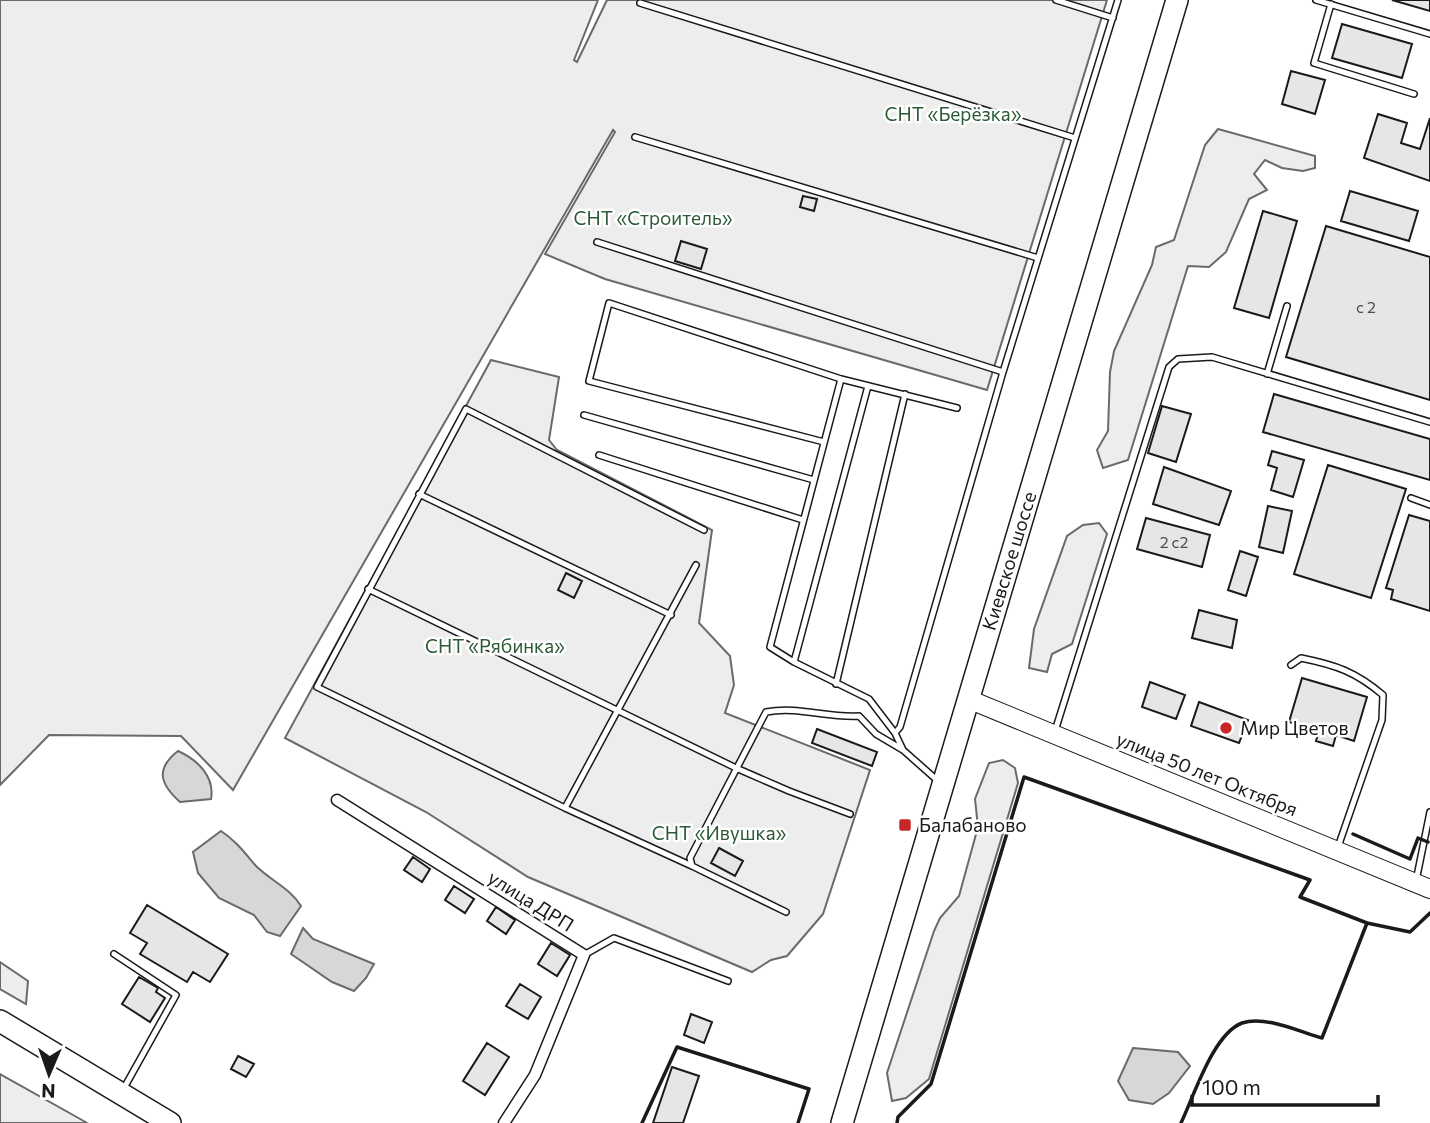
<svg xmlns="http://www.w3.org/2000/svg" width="1430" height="1123" font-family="Commissioner,sans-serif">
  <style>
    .built { fill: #ededed; stroke: #6a6a6a; stroke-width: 2 }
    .water { fill: #d7d7d7; stroke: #6a6a6a; stroke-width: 2 }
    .building { fill: #e6e6e6; stroke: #1a1a1a; stroke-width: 2 }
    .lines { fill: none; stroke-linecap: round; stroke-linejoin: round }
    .lane-casing { stroke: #1a1a1a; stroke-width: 8 }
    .street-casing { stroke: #1a1a1a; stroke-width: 13 }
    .primary-casing { stroke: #1a1a1a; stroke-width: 20 }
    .highway-casing { stroke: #1a1a1a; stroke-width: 24 }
    .lane { stroke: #fff; stroke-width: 5 }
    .street { stroke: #fff; stroke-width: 10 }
    .primary { stroke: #fff; stroke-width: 18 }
    .highway { stroke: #fff; stroke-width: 21 }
    .wall { stroke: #1a1a1a; stroke-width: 3.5 }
    .poi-dot { fill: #c62828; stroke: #fff; stroke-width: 2.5 }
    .labels { text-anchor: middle; stroke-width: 5; stroke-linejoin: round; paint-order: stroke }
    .number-label { font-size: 16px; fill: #4d4d4d }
    .park-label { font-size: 19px; fill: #2b5a34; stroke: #fff }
    .street-label { font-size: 19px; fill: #1a1a1a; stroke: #fff }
    .poi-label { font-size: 19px; fill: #1a1a1a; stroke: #fff; text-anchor: start }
  </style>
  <rect width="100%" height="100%" fill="#fff"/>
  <path class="built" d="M0,0H598L574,60L577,62L607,0H1107L987,390L605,279L545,254L615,132L613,130L233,790L181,736L49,735L0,785Z
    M1218,129L1315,156V168L1303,171L1282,168L1265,160L1254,174L1267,190L1249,199L1226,252L1209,267L1188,266L1128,460L1103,468L1097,450L1108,431L1110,372L1114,351L1152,265L1156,247L1174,240L1205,145Z
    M491,360L559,377L549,440L557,450L712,530L699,623L730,656L734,685L725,713L870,770L823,914L787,956L771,960L752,972L528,877L426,812L285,738Z
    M1099,523L1107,534L1072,644L1052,654L1047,672L1029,668L1034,629L1067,536L1083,525Z
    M1003,760L1015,768L1018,783L929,1079L906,1098L892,1101L887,1073L934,931L940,918L959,896L978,827L975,799L989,763Z
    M0,962L28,981L26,1004L0,989Z
    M0,1074L82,1120L87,1123H0Z"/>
  <path class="water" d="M178,751C198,760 215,777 211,799L180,802C160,784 155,769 178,751Z
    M221,831C236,841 244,852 256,866C270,880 291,889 301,906L280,936L267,932L254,915L219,898L198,873L193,852Z
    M303,928L313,939L374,964L366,978L354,991L332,982L291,954Z
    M1133,1048L1178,1052L1190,1066L1169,1093L1153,1104L1129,1100L1118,1081Z"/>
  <path class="building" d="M1392,0H1430V11Z
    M1342,24L1412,44L1402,78L1332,58Z
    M1291,71L1325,80L1315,114L1282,104Z
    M1378,114L1407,123L1401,143L1420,149L1430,118V181L1364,158Z
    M1350,191L1418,211L1409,241L1341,221Z
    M803,196L817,199L814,211L800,207Z
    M1263,211L1297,221L1269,318L1234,308Z
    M1326,226L1430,257V400L1286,357Z
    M681,241L707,249L701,269L675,261Z
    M1274,394L1430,439V480L1263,432Z
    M1162,406L1191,414L1176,462L1148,453Z
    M1272,451L1304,460L1293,497L1271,490L1277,468L1268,465Z
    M1328,465L1406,489L1371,598L1294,574Z
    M1164,467L1231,491L1219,525L1153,504Z
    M1268,506L1292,511L1283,553L1259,547Z
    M1409,515L1430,521V611L1391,599L1393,590L1386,588Z
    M1146,518L1210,535L1202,567L1137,549Z
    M1240,551L1258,557L1246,596L1228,590Z
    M566,573L582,581L574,598L558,590Z
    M1199,610L1237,620L1232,648L1192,638Z
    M1302,678L1367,697L1354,741L1336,735L1333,746L1316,741L1319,730L1289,722Z
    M1150,682L1185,695L1176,719L1142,707Z
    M1199,702L1248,720L1239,743L1191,726Z
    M817,729L877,752L872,766L812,743Z
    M719,848L743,861L735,876L711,863Z
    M413,857L430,869L422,882L404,870Z
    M454,886L474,899L465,913L445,900Z
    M147,905L228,954L210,982L193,972L187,982L140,954L147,943L130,933Z
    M496,907L515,920L506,934L487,921Z
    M551,943L570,955L557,976L538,964Z
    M139,977L158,988L156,992L165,998L150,1022L122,1004Z
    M520,984L541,997L528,1019L506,1006Z
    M691,1014L712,1022L704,1043L684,1035Z
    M487,1043L509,1057L485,1095L463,1081Z
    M238,1056L254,1064L246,1077L231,1069Z
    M672,1067L699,1076L683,1123H653Z"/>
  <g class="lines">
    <defs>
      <path id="lane" d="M1056,0L1113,18
        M1316,0L1430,34
        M640,3L1075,138
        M1331,4L1314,63L1414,94
        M635,137L1038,258
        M597,242L1003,372L1118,0
        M1267,374L1287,306
        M868,386L794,662L869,699L895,733L903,750L938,781
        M584,415L814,480
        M824,442L589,381L609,303L841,379L957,408
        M599,455L803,520
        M419,494L671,615
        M1411,498L1430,505
        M368,589L736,768L789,791L850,814
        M794,662L770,647L841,379
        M1291,665L1301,658C1336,665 1356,672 1383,695L1382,720L1338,847
        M836,684L905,394
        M1055,731L1169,367L1178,359L1212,357L1430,422
        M895,733L900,727L1003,372
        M565,808L696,565
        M692,866L565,808L317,687L466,409L704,530
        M1416,881L1430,812
        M786,912L692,866L690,858L766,712C798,706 827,718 859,716L876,734L903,750
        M114,954L176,995L124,1088
        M584,955L614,938L728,981"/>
      <path id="street" d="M337,800L584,955L535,1075L504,1123"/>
      <path id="primary" d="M968,699L1430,889"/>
      <path id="highway" d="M0,1021L170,1123
        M842,1123L1177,0"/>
    </defs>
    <use href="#lane" class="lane-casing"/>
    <use href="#street" class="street-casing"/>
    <use href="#primary" class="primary-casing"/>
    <use href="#highway" class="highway-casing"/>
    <use href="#lane" class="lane"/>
    <use href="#street" class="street"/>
    <use href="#primary" class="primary"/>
    <use href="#highway" class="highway"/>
    <path class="wall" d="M1353,834L1410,859L1418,838L1428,842
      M1367,923L1410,932L1430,913
      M642,1123L677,1047L809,1089L798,1123
      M897,1123L898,1117L931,1084L1024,777L1310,880L1300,897L1367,923L1322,1038C1300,1032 1265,1015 1242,1023C1213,1034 1194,1096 1181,1123"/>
  </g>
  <g class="poi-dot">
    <circle cx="1226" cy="728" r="7"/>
    <rect x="898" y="818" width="14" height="14" rx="3.5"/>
  </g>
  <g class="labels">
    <g class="number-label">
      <text x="1366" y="313">с 2</text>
      <text x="1174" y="548">2 с2</text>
    </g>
    <g class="park-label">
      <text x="953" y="121">СНТ «Берёзка»</text>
      <text x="653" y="225">СНТ «Строитель»</text>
      <text x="495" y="653">СНТ «Рябинка»</text>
      <text x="719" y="840">СНТ «Ивушка»</text>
    </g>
    <g class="street-label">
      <text transform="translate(1009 561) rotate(-73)" y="7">Киевское шоссе</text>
      <text transform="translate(1207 774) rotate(22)" y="7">улица 50 лет Октября</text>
      <text transform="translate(531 901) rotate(32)" y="7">улица ДРП</text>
    </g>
    <g class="poi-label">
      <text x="1240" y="735">Мир Цветов</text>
      <text x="919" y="832">Балабаново</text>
    </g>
  </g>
  <g transform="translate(49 1074) rotate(182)" stroke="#ffffff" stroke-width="5" paint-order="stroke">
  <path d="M0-5L12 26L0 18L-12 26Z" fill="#1a1a1a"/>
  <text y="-10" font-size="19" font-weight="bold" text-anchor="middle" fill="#1a1a1a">N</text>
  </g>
  <path d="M1192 1095v10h186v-10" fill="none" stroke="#1a1a1a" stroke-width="3.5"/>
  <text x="1202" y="1095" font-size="21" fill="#1a1a1a" stroke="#ffffff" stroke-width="5" paint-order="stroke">100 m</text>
</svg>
